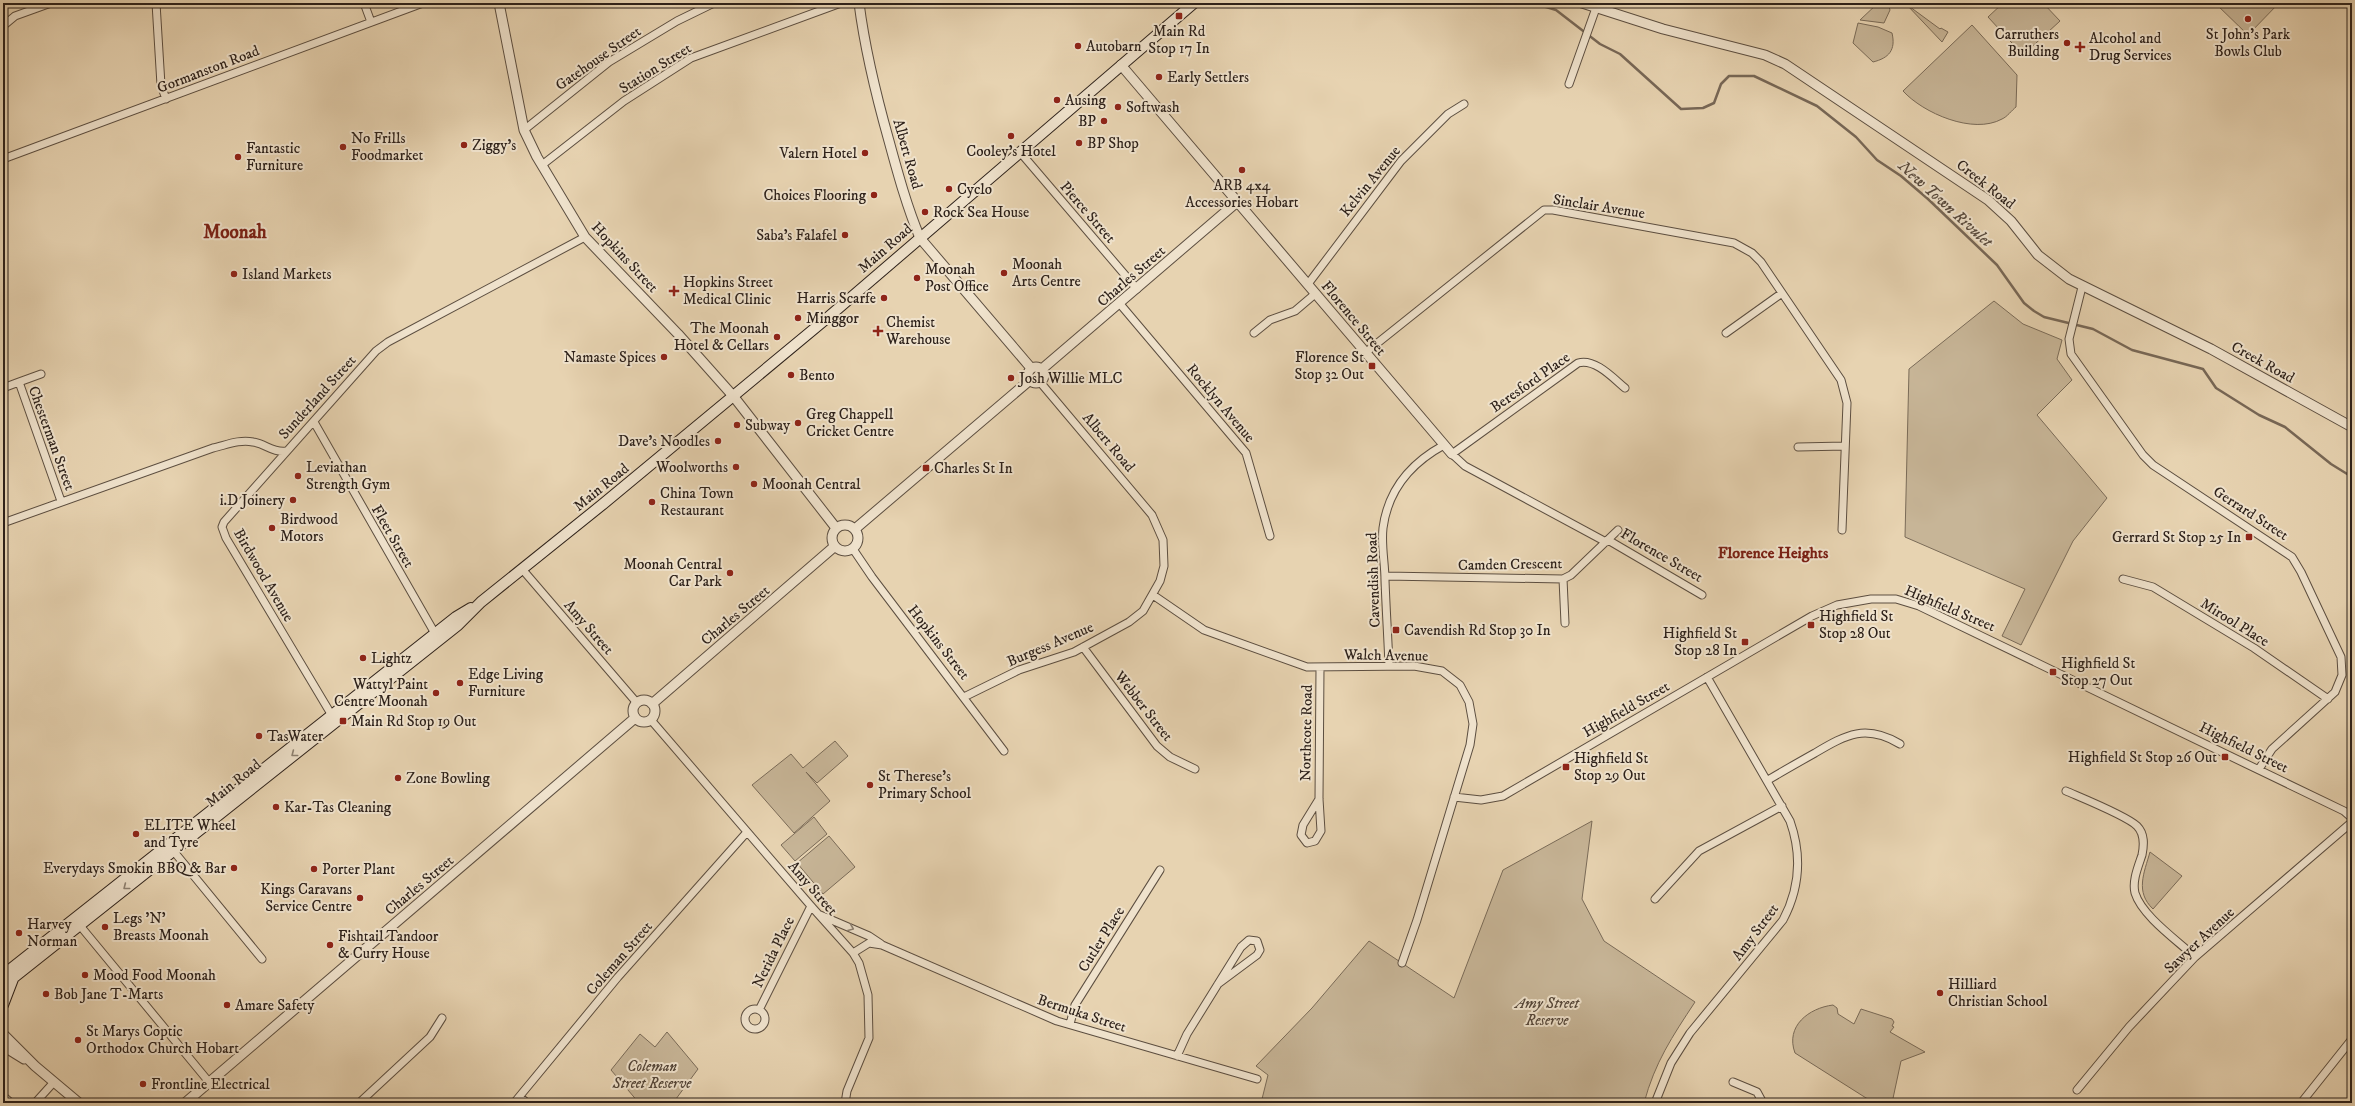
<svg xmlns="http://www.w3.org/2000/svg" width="2355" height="1106" font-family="'IM FELL DW Pica',serif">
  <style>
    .green { fill: #c7b597; stroke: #7a6b58 }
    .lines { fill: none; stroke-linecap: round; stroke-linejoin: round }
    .stream { stroke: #776756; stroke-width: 2.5 }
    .minor-casing { stroke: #5c4e40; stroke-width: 9 }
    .tertiary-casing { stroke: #5c4e40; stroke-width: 11 }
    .secondary-casing { stroke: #2d211a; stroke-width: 12 }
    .minor { stroke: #efe2cc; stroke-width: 7 }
    .tertiary { stroke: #efe2cc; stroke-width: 9 }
    .secondary { stroke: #efe2cc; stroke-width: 10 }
    .oneway { stroke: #8e8273 }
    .poi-dot { fill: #8f2418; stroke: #efe2cc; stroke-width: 1.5 }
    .labels { text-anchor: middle; stroke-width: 4; stroke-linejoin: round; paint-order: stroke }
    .poi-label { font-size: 15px; fill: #2d211a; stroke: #efe2cc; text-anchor: start }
    .street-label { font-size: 15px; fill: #2d211a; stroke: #efe2cc }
    .park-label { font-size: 15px; font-style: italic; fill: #544639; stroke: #efe2cc }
    .water-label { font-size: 16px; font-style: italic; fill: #584a3d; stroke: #efe2cc }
    .neighbourhood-label { font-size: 16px; font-weight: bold; fill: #7a1f14; stroke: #efe2cc }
    .district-label { font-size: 19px; font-weight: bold; fill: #7a1f14; stroke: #efe2cc }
  </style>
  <rect width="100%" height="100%" fill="#e7d3b1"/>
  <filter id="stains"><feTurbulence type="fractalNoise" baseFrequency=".005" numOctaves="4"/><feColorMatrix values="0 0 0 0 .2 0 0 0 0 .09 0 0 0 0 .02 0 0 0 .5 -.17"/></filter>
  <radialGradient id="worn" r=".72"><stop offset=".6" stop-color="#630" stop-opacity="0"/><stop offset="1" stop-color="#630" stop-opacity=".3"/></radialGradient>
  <path class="green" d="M1878,3H1888L1890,10L1884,23L1860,20Z
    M2003,3H2043L2060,21L2023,55L1988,17Z
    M2215,3H2279L2248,35Z
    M1906,4L1940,29L1941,28L1948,32L1942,42Z
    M1858,23L1878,27L1892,33C1896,50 1889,58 1873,62L1853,43Z
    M1972,25L2017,75L2016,107C2012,110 2007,117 2002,119C1973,135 1923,113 1903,91Z
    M1994,301L2023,324L2062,340L2057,359L2072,380L2037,415L2107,498L2073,541L2021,645L2002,636L2025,589L1905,537L1909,369Z
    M835,741L848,756L817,783L806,772L830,801L794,833L752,785L791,754L803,768Z
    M814,817L827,834L795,861L781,845Z
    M1592,821L1582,899L1604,941L1695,1002C1672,1037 1655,1062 1644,1103H1261L1268,1075L1256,1066L1312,1008L1369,941L1454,998L1503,870Z
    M829,836L855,867L823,894L797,863Z
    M2150,852L2182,876L2153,909C2135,892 2144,873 2150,852Z
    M1833,1005L1837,1008L1838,1014L1854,1024L1861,1009L1892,1019L1894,1022L1892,1026L1894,1027L1890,1032L1925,1052L1901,1061L1892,1103H1874L1795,1053C1785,1026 1809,1008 1833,1005Z
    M667,1032L698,1069L673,1103H639L611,1070L640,1034L655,1047Z"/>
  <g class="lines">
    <path class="stream" d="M1533,3L1556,10L1600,44L1620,54L1681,109L1703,108L1714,103L1721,84L1729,76H1754L1817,106L1856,137L1877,160L1901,176L1928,199L1997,265L2024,303L2034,311L2044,317L2093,329L2132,350L2203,369L2216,388L2259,415L2285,427L2331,464L2352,477"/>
    <defs>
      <path id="minor" d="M156,3L161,85L166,99
        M364,3L371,22
        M3,26L15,16L51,3
        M1569,84L1596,8
        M524,130L609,62L677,21L714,3
        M1020,152L1137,289
        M3,159L423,3
        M542,165L624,101L691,58L841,3
        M1308,284L1401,161L1448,114L1464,104
        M2082,287L2069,339L2071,354L2143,455L2153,465L2292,557L2301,572L2341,657L2342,675L2335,692L2272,749L2259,769
        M1120,304L1246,453L1270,536
        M1254,333L1270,320L1295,311L1315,294
        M1726,333L1782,293
        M1365,353L1544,210H1553L1734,243L1752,253L1761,262L1841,380L1847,403L1842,530
        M19,382L41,374
        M3,388L19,382L61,501
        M314,422L437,637
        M1798,447L1845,446
        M3,523L213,448C226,445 240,439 253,442C266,444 273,453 286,451
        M1608,540L1702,595
        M1606,542L1465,466L1452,454L1578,363C1595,358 1613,378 1625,388
        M853,549L872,577L1004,751
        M522,569L637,703
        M1385,576L1563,579L1571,575L1618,530
        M1563,579L1565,623
        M2123,579L2153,587L2254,648L2328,699
        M1153,595L1204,630L1307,667L1414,666L1442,671L1460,685L1469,702L1473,724L1470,745L1417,920L1402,963
        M1083,647L1157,746L1170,757L1195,769
        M1389,666C1388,638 1386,609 1385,580C1385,563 1381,546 1383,528C1388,490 1411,463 1444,445
        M964,697L1019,670L1074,652L1129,622L1143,611L1160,581L1164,566L1163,540L1152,515L1040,382
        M334,719L226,538L222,527L224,522L376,351L388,342L585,237
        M651,720L811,906L853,953L859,963L868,995L869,1038L847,1091L845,1103
        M1768,780C1783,771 1799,762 1815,753C1847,734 1866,724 1900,744
        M2066,791C2082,798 2127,816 2137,826C2145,834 2144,845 2142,855C2138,867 2132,881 2135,893C2142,916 2178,941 2195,957
        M1454,797L1481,800L1503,796L1812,616L1837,605L1871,599H1896L1919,606L2344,811L2352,818
        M1319,799L1303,825L1301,835L1307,843L1315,841L1321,831L1319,799L1320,668
        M171,848L262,959
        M1655,899L1699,851L1782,806
        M820,915L869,936L881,944
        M77,922L209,1082
        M853,953L869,943L882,945L1057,1021L1257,1079
        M745 1019a10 10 0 1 1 20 0a10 10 0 1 1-20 0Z
        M759,1010L811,906
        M1070,1024L1075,1005L1160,870
        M1177,1056L1187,1034L1241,947L1249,940L1257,941L1260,950L1257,955L1218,984
        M1733,1082L1757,1092L1763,1103
        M2077,1090L2129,1027L2195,957L2352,822
        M3,1096L11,1103
        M520,1097L527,1103
        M35,1103L54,1082
        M359,1103L430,1037L442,1018
        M514,1103L618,977L747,832
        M1655,1103L1671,1063L1690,1033L1783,920C1800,888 1802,855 1790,821L1707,677
        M2301,1103L2352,1039"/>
      <path id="tertiary" d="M499,3L524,130L537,157L585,237L678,334L734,397L836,528
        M859,3C865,50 876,95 889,141C898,174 907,207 920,238L1031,368
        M1582,3L1663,29L1765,55L1785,64L1988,200L2011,221L2038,255L2069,279L2211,349L2352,427
        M1121,65L1452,454
        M1028 375a8 8 0 1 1 16 0a8 8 0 1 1-16 0Z
        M1042,369L1237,202
        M832 538a13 13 0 1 1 26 0a13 13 0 1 1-26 0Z
        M855,529L1030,380
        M633 711a11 11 0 1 1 22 0a11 11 0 1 1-22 0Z
        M652,704L835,546
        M3,1034L35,1066L79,1103
        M3,1046L24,1059
        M185,1103L635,718"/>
      <path id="secondary" d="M3,975L456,617L471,608
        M3,986L458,625L481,602L603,504L826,319L1194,3
        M3,1005L13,979"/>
    </defs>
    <use href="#minor" class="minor-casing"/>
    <use href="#tertiary" class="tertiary-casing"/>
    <use href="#secondary" class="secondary-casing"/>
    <use href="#minor" class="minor"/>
    <use href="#tertiary" class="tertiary"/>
    <use href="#secondary" class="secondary"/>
  </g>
  <defs><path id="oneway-chevron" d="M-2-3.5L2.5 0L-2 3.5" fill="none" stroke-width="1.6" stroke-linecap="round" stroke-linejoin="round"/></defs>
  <g class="oneway">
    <use href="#oneway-chevron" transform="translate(294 754) rotate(142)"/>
    <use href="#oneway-chevron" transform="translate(126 887) rotate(142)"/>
    <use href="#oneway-chevron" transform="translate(851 928) rotate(23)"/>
  </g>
  <g class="poi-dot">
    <rect x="1175" y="12" width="8" height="8" rx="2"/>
    <circle cx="2248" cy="19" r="4"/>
    <circle cx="2067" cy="43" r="4"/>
    <circle cx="1078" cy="46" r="4"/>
    <path d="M2078 41h4v4h4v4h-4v4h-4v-4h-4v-4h4z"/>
    <circle cx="1159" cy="77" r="4"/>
    <circle cx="1057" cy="100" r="4"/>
    <circle cx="1118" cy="107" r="4"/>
    <circle cx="1104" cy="121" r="4"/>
    <circle cx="1011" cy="136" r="4"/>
    <circle cx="1079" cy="143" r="4"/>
    <circle cx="464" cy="145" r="4"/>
    <circle cx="343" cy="147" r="4"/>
    <circle cx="865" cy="153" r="4"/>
    <circle cx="238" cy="157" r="4"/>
    <circle cx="1242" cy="170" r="4"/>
    <circle cx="949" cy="189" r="4"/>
    <circle cx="874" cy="195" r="4"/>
    <circle cx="925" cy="212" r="4"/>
    <circle cx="845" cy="235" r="4"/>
    <circle cx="1004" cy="273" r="4"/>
    <circle cx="234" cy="274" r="4"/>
    <circle cx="917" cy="278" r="4"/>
    <path d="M672 285h4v4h4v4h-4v4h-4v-4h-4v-4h4z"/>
    <circle cx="884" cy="298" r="4"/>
    <circle cx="798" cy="318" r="4"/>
    <path d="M876 325h4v4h4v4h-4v4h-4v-4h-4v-4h4z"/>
    <circle cx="777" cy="337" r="4"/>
    <circle cx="664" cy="357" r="4"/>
    <rect x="1368" y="362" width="8" height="8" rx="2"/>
    <circle cx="791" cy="375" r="4"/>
    <circle cx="1011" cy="378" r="4"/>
    <circle cx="798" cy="423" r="4"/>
    <circle cx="737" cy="425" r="4"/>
    <circle cx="718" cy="441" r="4"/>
    <circle cx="736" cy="467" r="4"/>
    <rect x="922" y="464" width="8" height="8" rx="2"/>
    <circle cx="298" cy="476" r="4"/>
    <circle cx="754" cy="484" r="4"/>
    <circle cx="293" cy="500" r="4"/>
    <circle cx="652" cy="502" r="4"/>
    <circle cx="272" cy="528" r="4"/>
    <rect x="2245" y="533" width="8" height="8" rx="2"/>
    <circle cx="730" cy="573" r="4"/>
    <rect x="1807" y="621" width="8" height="8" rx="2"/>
    <rect x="1392" y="626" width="8" height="8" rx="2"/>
    <rect x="1741" y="638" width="8" height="8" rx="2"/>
    <circle cx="363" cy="658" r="4"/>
    <rect x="2049" y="668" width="8" height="8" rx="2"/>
    <circle cx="460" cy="683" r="4"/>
    <circle cx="436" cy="693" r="4"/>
    <rect x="339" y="717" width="8" height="8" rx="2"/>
    <circle cx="259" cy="736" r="4"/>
    <rect x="2221" y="753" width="8" height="8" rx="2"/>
    <rect x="1562" y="763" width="8" height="8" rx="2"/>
    <circle cx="398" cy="778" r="4"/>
    <circle cx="870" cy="785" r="4"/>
    <circle cx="276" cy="807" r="4"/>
    <circle cx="136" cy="834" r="4"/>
    <circle cx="234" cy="868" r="4"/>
    <circle cx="314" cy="869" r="4"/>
    <circle cx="360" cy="898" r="4"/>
    <circle cx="105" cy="927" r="4"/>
    <circle cx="19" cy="933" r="4"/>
    <circle cx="330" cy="945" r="4"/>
    <circle cx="85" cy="975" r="4"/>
    <circle cx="1940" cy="993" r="4"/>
    <circle cx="46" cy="994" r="4"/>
    <circle cx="227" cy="1005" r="4"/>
    <circle cx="78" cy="1040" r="4"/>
    <circle cx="143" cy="1084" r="4"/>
  </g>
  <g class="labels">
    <g class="poi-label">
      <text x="1179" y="36" text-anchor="middle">Main Rd<tspan x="1179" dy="17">Stop 17 In</tspan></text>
      <text x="2059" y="39" text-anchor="end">Carruthers<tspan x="2059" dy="17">Building</tspan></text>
      <text x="2248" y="39" text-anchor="middle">St John's Park<tspan x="2248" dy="17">Bowls Club</tspan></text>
      <text x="2089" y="43">Alcohol and<tspan x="2089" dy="17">Drug Services</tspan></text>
      <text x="1086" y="51">Autobarn</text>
      <text x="1167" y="82">Early Settlers</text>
      <text x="1065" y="105">Ausing</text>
      <text x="1126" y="112">Softwash</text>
      <text x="1096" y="126" text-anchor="end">BP</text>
      <text x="351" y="143">No Frills<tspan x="351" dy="17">Foodmarket</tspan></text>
      <text x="1087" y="148">BP Shop</text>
      <text x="472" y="150">Ziggy's</text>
      <text x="246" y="153">Fantastic<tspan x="246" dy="17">Furniture</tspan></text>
      <text x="1011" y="156" text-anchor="middle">Cooley's Hotel</text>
      <text x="857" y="158" text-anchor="end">Valern Hotel</text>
      <text x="1242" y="190" text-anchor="middle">ARB 4x4<tspan x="1242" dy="17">Accessories Hobart</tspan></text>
      <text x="957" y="194">Cyclo</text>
      <text x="866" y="200" text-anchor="end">Choices Flooring</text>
      <text x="933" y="217">Rock Sea House</text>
      <text x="837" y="240" text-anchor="end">Saba's Falafel</text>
      <text x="1012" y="269">Moonah<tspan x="1012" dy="17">Arts Centre</tspan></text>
      <text x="925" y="274">Moonah<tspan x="925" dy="17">Post Office</tspan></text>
      <text x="242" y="279">Island Markets</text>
      <text x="683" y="287">Hopkins Street<tspan x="683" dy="17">Medical Clinic</tspan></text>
      <text x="876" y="303" text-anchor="end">Harris Scarfe</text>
      <text x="806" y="323">Minggor</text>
      <text x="886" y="327">Chemist<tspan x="886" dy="17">Warehouse</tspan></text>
      <text x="769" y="333" text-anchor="end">The Moonah<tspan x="769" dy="17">Hotel &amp; Cellars</tspan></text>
      <text x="656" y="362" text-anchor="end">Namaste Spices</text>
      <text x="1364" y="362" text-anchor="end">Florence St<tspan x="1364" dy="17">Stop 32 Out</tspan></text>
      <text x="799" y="380">Bento</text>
      <text x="1019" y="383">Josh Willie MLC</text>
      <text x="806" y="419">Greg Chappell<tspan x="806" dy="17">Cricket Centre</tspan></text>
      <text x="745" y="430">Subway</text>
      <text x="710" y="446" text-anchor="end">Dave's Noodles</text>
      <text x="306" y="472">Leviathan<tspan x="306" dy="17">Strength Gym</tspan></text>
      <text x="728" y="472" text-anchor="end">Woolworths</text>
      <text x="934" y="473">Charles St In</text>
      <text x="762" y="489">Moonah Central</text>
      <text x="660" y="498">China Town<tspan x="660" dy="17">Restaurant</tspan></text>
      <text x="285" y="505" text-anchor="end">i.D Joinery</text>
      <text x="280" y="524">Birdwood<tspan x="280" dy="17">Motors</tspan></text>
      <text x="2241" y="542" text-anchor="end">Gerrard St Stop 25 In</text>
      <text x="722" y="569" text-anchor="end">Moonah Central<tspan x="722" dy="17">Car Park</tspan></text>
      <text x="1819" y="621">Highfield St<tspan x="1819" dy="17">Stop 28 Out</tspan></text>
      <text x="1404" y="635">Cavendish Rd Stop 30 In</text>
      <text x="1737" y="638" text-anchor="end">Highfield St<tspan x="1737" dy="17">Stop 28 In</tspan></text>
      <text x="371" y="663">Lightz</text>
      <text x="2061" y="668">Highfield St<tspan x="2061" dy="17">Stop 27 Out</tspan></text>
      <text x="468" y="679">Edge Living<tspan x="468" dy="17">Furniture</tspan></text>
      <text x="428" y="689" text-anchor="end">Wattyl Paint<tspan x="428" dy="17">Centre Moonah</tspan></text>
      <text x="351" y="726">Main Rd Stop 19 Out</text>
      <text x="267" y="741">TasWater</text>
      <text x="2217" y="762" text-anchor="end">Highfield St Stop 26 Out</text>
      <text x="1574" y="763">Highfield St<tspan x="1574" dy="17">Stop 29 Out</tspan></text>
      <text x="878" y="781">St Therese's<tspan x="878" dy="17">Primary School</tspan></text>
      <text x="406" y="783">Zone Bowling</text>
      <text x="284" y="812">Kar-Tas Cleaning</text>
      <text x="144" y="830">ELITE Wheel<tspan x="144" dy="17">and Tyre</tspan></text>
      <text x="226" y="873" text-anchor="end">Everydays Smokin BBQ &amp; Bar</text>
      <text x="322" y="874">Porter Plant</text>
      <text x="352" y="894" text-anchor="end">Kings Caravans<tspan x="352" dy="17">Service Centre</tspan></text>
      <text x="113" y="923">Legs 'N'<tspan x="113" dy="17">Breasts Moonah</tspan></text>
      <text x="27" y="929">Harvey<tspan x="27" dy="17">Norman</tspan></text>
      <text x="338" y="941">Fishtail Tandoor<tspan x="338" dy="17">&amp; Curry House</tspan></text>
      <text x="93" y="980">Mood Food Moonah</text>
      <text x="1948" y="989">Hilliard<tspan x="1948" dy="17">Christian School</tspan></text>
      <text x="54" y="999">Bob Jane T-Marts</text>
      <text x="235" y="1010">Amare Safety</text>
      <text x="86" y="1036">St Marys Coptic<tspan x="86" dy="17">Orthodox Church Hobart</tspan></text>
      <text x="151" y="1089">Frontline Electrical</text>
    </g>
    <g class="street-label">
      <text transform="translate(598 58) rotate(-35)" y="5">Gatehouse Street</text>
      <text transform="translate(655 68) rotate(-32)" y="5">Station Street</text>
      <text transform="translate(208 69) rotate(-21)" y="5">Gormanston Road</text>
      <text transform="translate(908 154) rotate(74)" y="5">Albert Road</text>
      <text transform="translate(1370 181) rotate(-51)" y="5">Kelvin Avenue</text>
      <text transform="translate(1986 184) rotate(38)" y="5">Creek Road</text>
      <text transform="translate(1599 206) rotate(9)" y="5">Sinclair Avenue</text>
      <text transform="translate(1088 212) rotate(49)" y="5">Pierce Street</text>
      <text transform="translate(885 248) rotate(-41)" y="5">Main Road</text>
      <text transform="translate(625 257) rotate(47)" y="5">Hopkins Street</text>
      <text transform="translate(1131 276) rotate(-41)" y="5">Charles Street</text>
      <text transform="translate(1354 318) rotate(50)" y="5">Florence Street</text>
      <text transform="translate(2263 362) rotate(29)" y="5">Creek Road</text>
      <text transform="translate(1530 382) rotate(-35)" y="5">Beresford Place</text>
      <text transform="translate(317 397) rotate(-48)" y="5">Sunderland Street</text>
      <text transform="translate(1221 403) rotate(50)" y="5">Rocklyn Avenue</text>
      <text transform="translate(52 438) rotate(70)" y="5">Chesterman Street</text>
      <text transform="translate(1109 442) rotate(50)" y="5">Albert Road</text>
      <text transform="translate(601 487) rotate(-39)" y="5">Main Road</text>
      <text transform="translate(2251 513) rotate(33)" y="5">Gerrard Street</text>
      <text transform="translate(393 536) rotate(60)" y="5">Fleet Street</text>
      <text transform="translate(1662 555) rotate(30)" y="5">Florence Street</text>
      <text transform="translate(1510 564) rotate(-1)" y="5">Camden Crescent</text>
      <text transform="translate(264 575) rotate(60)" y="5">Birdwood Avenue</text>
      <text transform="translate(1373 580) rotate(-92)" y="5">Cavendish Road</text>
      <text transform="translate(1950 608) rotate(23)" y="5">Highfield Street</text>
      <text transform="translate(735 615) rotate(-40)" y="5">Charles Street</text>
      <text transform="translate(2235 622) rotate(32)" y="5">Mirool Place</text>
      <text transform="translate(589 627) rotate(49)" y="5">Amy Street</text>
      <text transform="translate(939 642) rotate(52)" y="5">Hopkins Street</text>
      <text transform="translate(1050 644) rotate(-23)" y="5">Burgess Avenue</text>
      <text transform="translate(1386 655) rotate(1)" y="5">Walch Avenue</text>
      <text transform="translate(1144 706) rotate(52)" y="5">Webber Street</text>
      <text transform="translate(1626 709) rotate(-30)" y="5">Highfield Street</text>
      <text transform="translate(1306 733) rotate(-89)" y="5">Northcote Road</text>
      <text transform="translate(2244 747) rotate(26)" y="5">Highfield Street</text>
      <text transform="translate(233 783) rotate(-39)" y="5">Main Road</text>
      <text transform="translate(419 885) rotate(-40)" y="5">Charles Street</text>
      <text transform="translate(813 888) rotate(49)" y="5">Amy Street</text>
      <text transform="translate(1755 932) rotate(-53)" y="5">Amy Street</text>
      <text transform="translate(1101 939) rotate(-58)" y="5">Cutler Place</text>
      <text transform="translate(2199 940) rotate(-43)" y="5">Sawyer Avenue</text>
      <text transform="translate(773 952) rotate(-64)" y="5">Nerida Place</text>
      <text transform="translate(619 958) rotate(-49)" y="5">Coleman Street</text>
      <text transform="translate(1082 1013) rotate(18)" y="5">Bermuka Street</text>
    </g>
    <g class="park-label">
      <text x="1547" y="1008">Amy Street<tspan x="1547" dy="17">Reserve</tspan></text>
      <text x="652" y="1071">Coleman<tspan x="652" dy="17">Street Reserve</tspan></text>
    </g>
    <g class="water-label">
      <text transform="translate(1946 203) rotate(42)" y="6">New Town Rivulet</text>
    </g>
    <g class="neighbourhood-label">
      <text x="1773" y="558">Florence Heights</text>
    </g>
    <g class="district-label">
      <text x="235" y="238">Moonah</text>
    </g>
  </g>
  <rect width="2355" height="1106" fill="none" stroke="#e7d3b1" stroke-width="16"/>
  <rect x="4" y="4" width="2347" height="1098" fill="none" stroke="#2d211a" stroke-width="2"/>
  <rect x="8" y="8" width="2339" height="1090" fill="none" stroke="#2d211a"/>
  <rect width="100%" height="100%" filter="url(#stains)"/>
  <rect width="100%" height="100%" fill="url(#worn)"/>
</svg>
